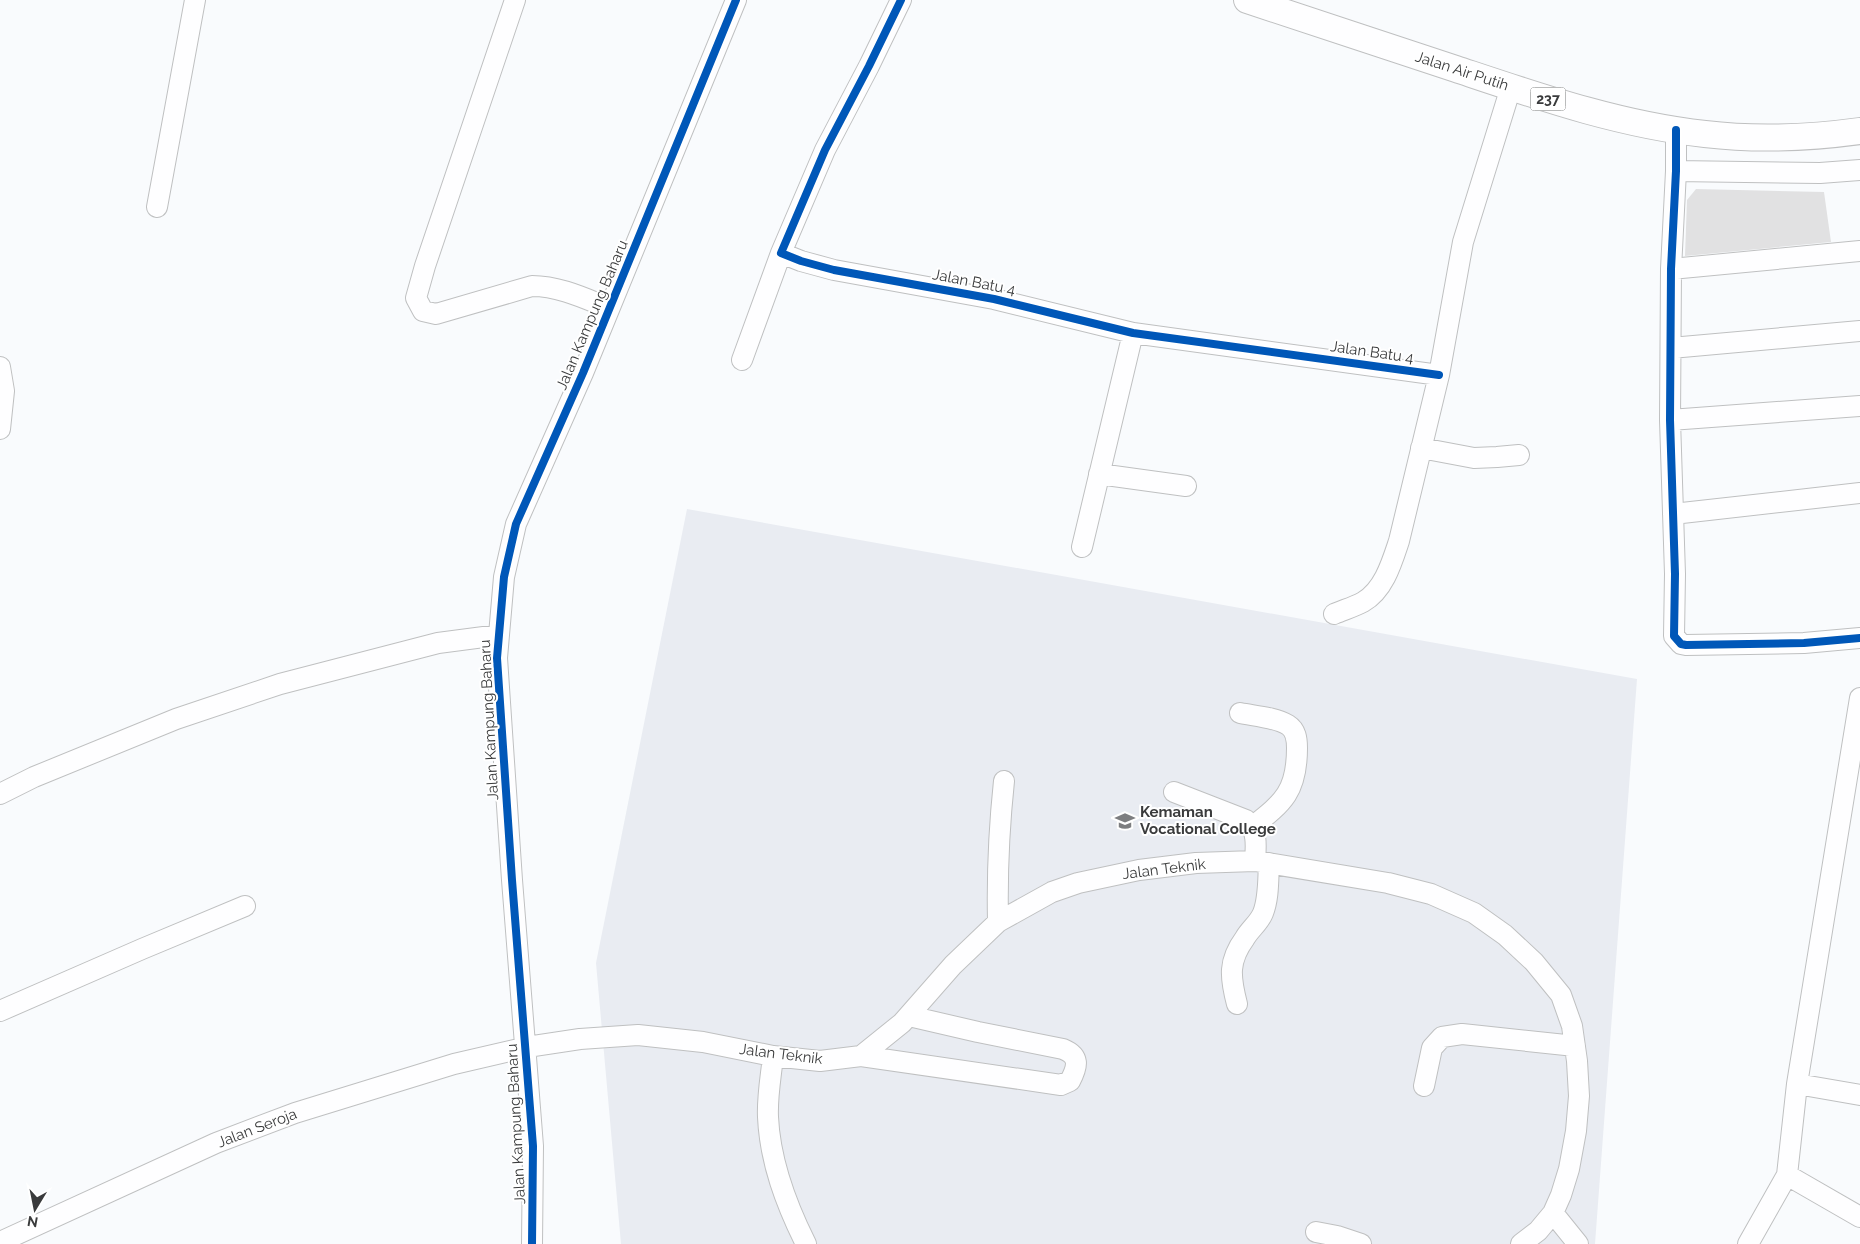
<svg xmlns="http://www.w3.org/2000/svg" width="1860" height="1244" font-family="Raleway,sans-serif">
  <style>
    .built { fill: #e9ecf2 }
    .building { fill: #e1e1e2 }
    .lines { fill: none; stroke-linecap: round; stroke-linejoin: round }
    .minor-casing { stroke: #bfc0c1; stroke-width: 22 }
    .major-casing { stroke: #bfc0c1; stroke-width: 28 }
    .minor { stroke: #fefeff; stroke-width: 20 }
    .major { stroke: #fefeff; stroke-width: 26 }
    .cycleway-casing { stroke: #fff; stroke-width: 11 }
    .cycleway { stroke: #0057b8; stroke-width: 8 }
    .labels { text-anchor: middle; stroke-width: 4; stroke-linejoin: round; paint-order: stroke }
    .shield { fill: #fff; stroke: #757676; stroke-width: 1 }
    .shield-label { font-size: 14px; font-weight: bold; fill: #3a3b3c }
    .street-label { font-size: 15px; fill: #3a3b3c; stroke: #fff }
    .poi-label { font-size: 15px; font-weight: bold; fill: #3a3b3c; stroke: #fff; text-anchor: start }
  </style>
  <rect width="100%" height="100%" fill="#f9fbfd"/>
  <path class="built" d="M687,509L1637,679L1595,1244H621L596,963Z"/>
  <path class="building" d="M1696,189L1824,192L1831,242L1685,256L1687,200Z"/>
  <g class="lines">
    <defs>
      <path id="minor" d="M515,0L425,266L416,298L423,311L436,314L532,286C559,286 584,298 609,308
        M901,0L869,66L825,150L781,253L801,261L834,270L994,299L1133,333L1439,375
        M1676,130V171L1671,269L1670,420L1675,574L1674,636L1681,644L1686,645L1804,643L1860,638
        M1676,171L1820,173L1860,170
        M157,207L195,0
        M1671,269L1860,251
        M1671,348L1860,331
        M742,360L781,253
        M0,367L4,391L0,429
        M1670,420L1860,406
        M1421,448L1474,458L1497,457L1519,455
        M1099,474L1186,486
        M1673,514L1860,493
        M1082,547L1133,333
        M1334,614C1343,610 1354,607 1363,602C1384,590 1392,562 1399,541L1439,375L1463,242L1511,87
        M1240,713C1255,716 1274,717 1288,725C1296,730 1297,739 1297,748C1297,791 1284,802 1252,827
        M1174,792L1246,820C1258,831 1256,846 1255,861
        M0,794L34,777L176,719L280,684L438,643L499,635
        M998,922C997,875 999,828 1004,781
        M1237,1004C1230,977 1228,961 1245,938C1250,929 1259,923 1263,913C1269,898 1268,879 1269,863
        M0,1011L142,949L245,906
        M773,1056C771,1076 767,1097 768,1117C770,1162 786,1204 806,1244
        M861,1056L1061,1085L1070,1081C1078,1066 1080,1056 1063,1049L978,1032L909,1016
        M1797,1084L1860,1095
        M1424,1086L1432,1048L1442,1037L1462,1034L1575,1046
        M1787,1175L1797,1084L1860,698
        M1553,1213L1578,1244
        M1316,1232L1337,1236L1361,1244
        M0,1242L216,1143L295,1113L454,1064L527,1047L580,1039L638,1035L703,1042L773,1056L820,1061L861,1056L902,1023L953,965L998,922L1052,892L1078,883L1139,870L1196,863L1255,861L1388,883L1431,894L1474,913L1505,935L1534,962L1561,995L1572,1026L1577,1061L1579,1096L1576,1131L1569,1169L1561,1195L1553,1213L1538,1231L1521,1244
        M532,1244L533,1146L512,880L497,658L504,577L516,524L583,373L736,0
        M1748,1244L1787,1175L1860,1217"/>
      <path id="major" d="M1247,0C1317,23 1386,46 1456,69C1537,96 1620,125 1705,134C1756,140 1809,138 1860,131"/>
    </defs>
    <use href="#minor" class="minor-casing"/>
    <use href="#major" class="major-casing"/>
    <use href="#minor" class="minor"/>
    <use href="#major" class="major"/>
    <defs>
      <path id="cycleway" d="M901,0L869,66L825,150L781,253L801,261L834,270L994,299L1133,333L1439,375
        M1676,130V171L1671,269L1670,420L1675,574L1674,636L1681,644L1686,645L1804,643L1860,638
        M532,1244L533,1146L512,880L497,658L504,577L516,524L583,373L736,0"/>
    </defs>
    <use href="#cycleway" class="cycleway-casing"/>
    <use href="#cycleway" class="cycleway"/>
  </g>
  <defs>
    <symbol id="university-bare" viewBox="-9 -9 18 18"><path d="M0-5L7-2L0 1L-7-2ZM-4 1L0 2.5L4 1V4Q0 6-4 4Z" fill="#7d7e80" stroke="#fff" stroke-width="2.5" paint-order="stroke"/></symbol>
  </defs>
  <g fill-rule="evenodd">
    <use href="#university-bare" x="1111" y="807" width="28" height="28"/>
  </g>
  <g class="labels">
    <rect class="shield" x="1530.5" y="87.5" width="35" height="23" rx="4"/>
    <g class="shield-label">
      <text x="1548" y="104">237</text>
    </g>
    <g class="street-label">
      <text transform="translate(1462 71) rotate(18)" y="5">Jalan Air Putih</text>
      <text transform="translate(974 282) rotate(11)" y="5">Jalan Batu 4</text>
      <text transform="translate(592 315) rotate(-67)" y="5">Jalan Kampung Baharu</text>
      <text transform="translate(1372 352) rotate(8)" y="5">Jalan Batu 4</text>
      <text transform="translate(489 720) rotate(-93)" y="5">Jalan Kampung Baharu</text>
      <text transform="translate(1164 869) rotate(-7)" y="5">Jalan Teknik</text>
      <text transform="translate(781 1054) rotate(7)" y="5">Jalan Teknik</text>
      <text transform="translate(516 1124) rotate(-93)" y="5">Jalan Kampung Baharu</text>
      <text transform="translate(257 1128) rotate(-21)" y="5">Jalan Seroja</text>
    </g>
    <g class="poi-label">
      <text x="1140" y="817">Kemaman<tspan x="1140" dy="17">Vocational College</tspan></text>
    </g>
  </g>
  <g transform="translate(35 1209) rotate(190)" stroke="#ffffff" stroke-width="4" paint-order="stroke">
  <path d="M0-4L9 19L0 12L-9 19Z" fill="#3a3b3c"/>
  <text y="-8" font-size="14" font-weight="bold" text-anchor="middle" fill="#3a3b3c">N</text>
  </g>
</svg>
